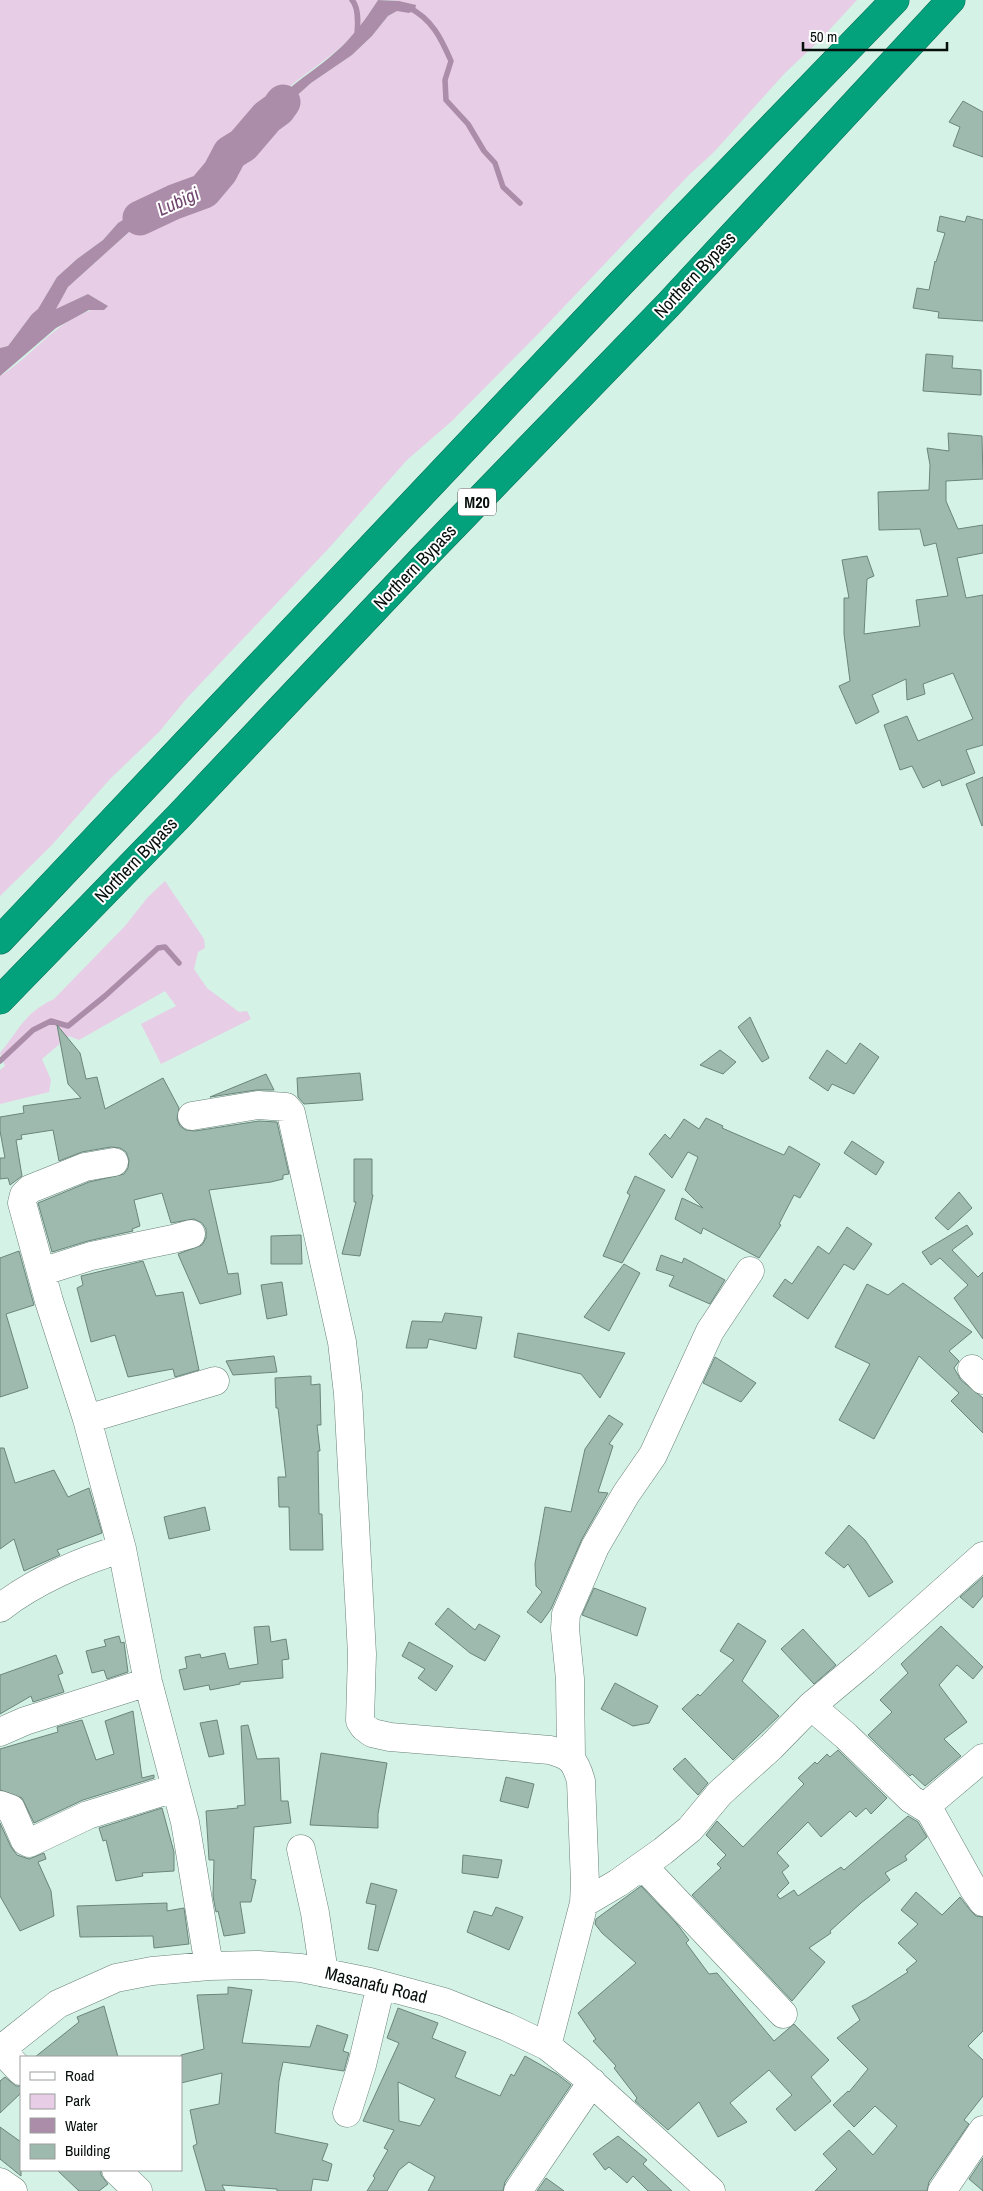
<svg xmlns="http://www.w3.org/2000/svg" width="983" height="2191" font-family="'Archivo Narrow',sans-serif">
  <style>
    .green { fill: #e7cde5 }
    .water { fill: #ab8da9 }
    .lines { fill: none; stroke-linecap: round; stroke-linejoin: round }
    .stream { stroke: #ab8da9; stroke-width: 5.5 }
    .river { stroke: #ab8da9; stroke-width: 35 }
    .building { fill: #9eb9ae; stroke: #6b857b; fill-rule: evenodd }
    .minor-casing { stroke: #688278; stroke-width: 29 }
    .highway-casing { stroke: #056e55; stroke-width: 29 }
    .minor { stroke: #fff; stroke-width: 28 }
    .highway { stroke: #04a17d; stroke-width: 28 }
    .labels { text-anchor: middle; stroke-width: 4; stroke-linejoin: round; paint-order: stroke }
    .shield { fill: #fff; stroke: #515754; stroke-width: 1 }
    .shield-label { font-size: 16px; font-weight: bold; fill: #060f0b }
    .street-label { font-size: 18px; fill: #060f0b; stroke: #fff }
    .water-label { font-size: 19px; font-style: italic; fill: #70466f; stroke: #fff }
  </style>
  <rect width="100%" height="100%" fill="#d5f2e6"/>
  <path class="green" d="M0,0H378C369,14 360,28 348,40C320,69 263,95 253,135L311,83L352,55L372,36L388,16L397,11L399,1L386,0H857L820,40L785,73L714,152L689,175L540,332L453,420L407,460L329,548L187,698L159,732L110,779L50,847L0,896V376C40,351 57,315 108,306L88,294L55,310L68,287L129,232L172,214L166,195L118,223L103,240L77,259L57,277L38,310L32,314L8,346L0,348Z
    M165,881L204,939L205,948L198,952L194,969L207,988L239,1012L247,1011L251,1019L161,1064L141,1024L176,1006L165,991L79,1040L69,1036L42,1059L51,1080L49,1092L0,1104V1070L5,1066L0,1053C20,1029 23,1014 54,999L125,926L148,897Z"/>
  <path class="water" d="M378,0L399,1L416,5L415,10L409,13L397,11L388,16L372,36L352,55L311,83L252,136C271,90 317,74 348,40C360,27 369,14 378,0Z
    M182,192L184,198L172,214L129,232L68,287L56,309L88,294L108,306L104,310H89L56,328L0,376V348L8,346L32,314L38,309L57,277L77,259L103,240L118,223L134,213L166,195Z"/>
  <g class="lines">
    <path class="stream" d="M352,0C359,8 358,23 357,34
      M408,7C432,19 441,38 451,61L445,80L446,100L468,124L484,151L495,163L503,187L520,203
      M0,1061L33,1030L51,1021L68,1026L105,996L158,948L165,947L179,963"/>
    <path class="river" d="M140,218L174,202L204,191L220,172L230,153L243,145L267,117L278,109L283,102"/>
  </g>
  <path class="building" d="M963,101L983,112V157L953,146L960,127L949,122Z
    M940,216L965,222L967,216L983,220V321L938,318L939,312L913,308L917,288L929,290L935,261L936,262L945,233L937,231Z
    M926,354L953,356L952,368L981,370V395L923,391Z
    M948,433L982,436L983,479L946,481V501L958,529L983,525V553L957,558L966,598L983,595V745L966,750L975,773L942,786L940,780L923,788L912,766L900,770L884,725L907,716L918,741L973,719L953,673L923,684L925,694L907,700L906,679L872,695L879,712L856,724L839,686L850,681L844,634V598H849L842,560L867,556L874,576L867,579L864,634L920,626L916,600L948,596L936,543L924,546L920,529L879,530L878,492L929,490L930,465L927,448L949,451Z
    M983,777V825L982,826L966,784Z
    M750,1017L769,1058L762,1062L738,1027Z
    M57,1025L80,1053L86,1079L97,1077L105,1109L163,1078L179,1108L177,1119L180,1126L186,1130L195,1131L259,1121L277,1122L289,1174L283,1175V1179L271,1182L209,1190L228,1274L238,1273L241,1294L200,1304L178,1254L202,1245L206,1238V1229L202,1223L194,1219L171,1223L162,1193L134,1200L140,1226L132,1229L133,1231L88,1241L52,1252L38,1203L89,1182L124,1174L128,1168L129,1160L126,1152L120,1148L111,1147L82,1152L59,1161L53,1130L21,1135L22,1139L16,1140L22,1176L10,1185L8,1178L0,1179V1158H5L0,1131V1117L24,1113L23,1106L81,1098L68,1084Z
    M860,1043L879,1057L854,1094L832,1084L828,1091L809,1078L827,1050L846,1064Z
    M720,1050L736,1062L723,1074L700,1065Z
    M360,1073L363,1100L304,1104L298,1097L297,1078Z
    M266,1074L274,1090H256L210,1097Z
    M706,1118L723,1126L722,1128L784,1155L789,1146L820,1164L800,1198L794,1195L779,1224L781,1225L759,1258L703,1228L701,1234L675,1219L682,1198L703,1208L685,1190L698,1157L688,1152L672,1178L649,1154L665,1134L670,1139L684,1119L699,1129Z
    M852,1141L884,1162L876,1175L844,1153Z
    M354,1159H372V1195H373L360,1256L342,1254L356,1202H354Z
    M635,1176L665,1190L622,1263L603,1256L630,1195L627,1193Z
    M959,1192L972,1208L948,1230L935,1218Z
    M967,1225L973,1234L952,1250L978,1277L983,1272V1339L954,1298L968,1285L940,1258L931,1265L922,1252Z
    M847,1227L872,1244L854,1270L844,1264L808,1319L773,1296L785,1279L792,1284L818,1246L829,1254Z
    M301,1235L302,1264H271V1236Z
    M19,1251L34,1305L6,1314L28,1388L0,1397V1258Z
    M661,1255L682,1263L684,1258L725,1280L710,1304L669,1286L674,1276L656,1270Z
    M143,1261L156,1296L183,1292L199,1370L175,1377L173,1369L128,1377L115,1335L91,1342L77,1288L83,1285L81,1276Z
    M624,1264L640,1273L609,1331L584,1317Z
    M282,1282L287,1315L267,1319L261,1285Z
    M903,1283L972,1332L949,1351L959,1361L954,1368L961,1380L983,1398V1433L951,1401L959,1393L919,1356L874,1439L839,1420L870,1364L835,1347L867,1284L888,1295Z
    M445,1313L482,1317L476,1349L429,1339L427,1348H406L412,1321L442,1322Z
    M518,1333L625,1353L600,1398L581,1374L514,1357Z
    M274,1356L277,1372L233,1375L226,1361Z
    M715,1357L756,1383L741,1402L703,1383Z
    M311,1376V1385L320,1384L321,1425H317L320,1451H318L319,1514H322L323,1550H290L289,1507H279L278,1477H286L278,1408H276L275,1378Z
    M609,1415L623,1424L609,1444L613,1446L598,1492L608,1493L582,1539L551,1609L541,1623L527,1612L542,1592L536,1586L535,1564L545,1507L571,1512L585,1449Z
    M0,1448H4L15,1483L54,1470L68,1497L89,1488L102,1533L57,1550L60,1555L24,1571L14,1539L0,1549Z
    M205,1507L210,1530L169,1539L164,1517Z
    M849,1525L865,1540L893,1582L869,1597L848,1564L844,1568L825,1553Z
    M983,1577V1596L973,1608L960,1597Z
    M594,1588L646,1608L637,1636L582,1615Z
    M448,1608L475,1630L479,1624L500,1636L485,1661L470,1653L435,1624Z
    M738,1623L766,1641L742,1681L779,1716L733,1760L682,1709L698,1694L700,1696L734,1660L720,1651Z
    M269,1626L271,1642L286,1639L289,1659L282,1660L283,1678L240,1682V1684L210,1690L209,1685L184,1690L179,1670L187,1668L185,1657L200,1654L201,1658L225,1653L229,1669L258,1664L254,1627Z
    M941,1626L983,1667L973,1679L957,1665L939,1685L967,1722L944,1739L961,1756L925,1786L912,1774L910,1776L868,1735L892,1712L880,1700L908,1673L901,1664Z
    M803,1629L836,1665L814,1684L781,1649Z
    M119,1636L121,1643L124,1642L128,1672L107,1679L104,1670L92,1673L86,1651L106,1646L104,1640Z
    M409,1642L453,1666L436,1691L418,1678L425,1669L402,1656Z
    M56,1655L63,1673L58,1675L64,1692L33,1702L31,1696L0,1714V1675Z
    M615,1683L658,1706L649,1723L633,1726L601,1709Z
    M133,1711L142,1778L154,1775V1778L83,1800L34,1823L22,1798L0,1790V1749L58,1732L57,1727L82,1720L96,1760L114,1754L105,1721Z
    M217,1720L224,1754L209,1757L200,1723Z
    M248,1725L257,1759L279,1758L281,1801H288L291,1823L254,1827L251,1879L256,1880L251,1902H240L245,1933L224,1936L218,1911L216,1912L213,1896L214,1860H209L206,1811L238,1808L237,1806L245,1805L241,1726Z
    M838,1750L887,1798L871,1814L866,1808L856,1817L850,1811L821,1837L808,1822L777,1853L789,1866L782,1872L789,1883L777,1895L780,1899L794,1890L798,1896L841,1867L844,1870L908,1816L918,1822L927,1837L905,1856L907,1860L885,1873L890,1880L861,1903L830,1931L831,1933L809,1948L825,1962L792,2001L692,1895L721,1868L717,1864L726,1855L706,1835L717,1821L743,1847L804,1784L798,1778L815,1762L817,1764L827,1754L830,1757Z
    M321,1753L387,1763L378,1814V1828L310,1825Z
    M685,1758L708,1783L698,1795L673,1769Z
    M506,1777L534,1784L528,1808L500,1801Z
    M162,1808L174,1852V1871L142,1873L143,1876L116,1881L106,1840L103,1841L99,1828Z
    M0,1823L11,1847L17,1855L29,1859L44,1853L46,1859L38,1862L51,1891L54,1916L20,1931L0,1896Z
    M463,1855L502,1860L498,1878L462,1873Z
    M371,1883L397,1890L378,1951L368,1949L376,1905L366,1903Z
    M641,1886L677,1924L689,1940L686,1943L709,1974L717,1973L774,2041L794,2024L829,2060L811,2077L831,2101L795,2131L776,2109L792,2095L769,2070L730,2103L747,2122L718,2137L699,2102L668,2130L635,2101L637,2098L614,2068L616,2066L593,2041L596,2039L578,2013L636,1963L602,1933L595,1924L596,1919Z
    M916,1892L942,1915L960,1897L971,1911L976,1916L983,1917V2031L968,2046L983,2060V2096L964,2120L969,2124L929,2182L927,2191H815L837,2169L823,2154L849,2130L873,2155L897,2126L875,2106L854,2127L833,2105L848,2091L849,2092L868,2069L837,2038L860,2020L852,2006L866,1999L908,1972L906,1970L917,1961L898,1943L918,1924L901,1910Z
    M167,1903V1911L184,1908L189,1944L154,1948L153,1936L80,1937L77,1906Z
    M496,1907L523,1917L509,1950L467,1932L474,1911L492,1916Z
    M228,1987L252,1990L242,2043L310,2047L317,2025L348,2035L343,2051L349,2053L344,2071L283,2062L279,2081L275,2133L328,2144L322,2160L332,2164L328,2181L313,2179L311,2191H277V2189L222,2185L225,2191H206L193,2146L197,2144L190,2110L219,2104L222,2073L181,2083V2055L204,2049L197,1995L228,1994Z
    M104,2006L118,2057H35L79,2022L77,2017Z
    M398,2008L438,2023L432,2038L466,2052L455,2077L500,2096L511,2074L514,2076L525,2056L557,2074L571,2085L505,2182L503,2191H428L435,2177L409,2162L399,2170L387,2191H367L375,2178L373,2176L388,2150L384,2148L394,2130L363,2121L399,2043L387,2038ZM398,2082L435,2099L420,2126L399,2121Z
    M5,2077L16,2086H21V2093L0,2113V2081Z
    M0,2127L21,2142V2176L0,2159Z
    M618,2136L647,2160L643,2164L672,2191H648L633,2176L627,2183L609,2167L605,2170L593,2154Z
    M983,2158V2191L969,2179Z
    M57,2170H101V2175L108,2184L99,2191H79Z
    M546,2178L564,2191H537Z"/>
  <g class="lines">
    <defs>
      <path id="minor" d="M192,1116L258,1105L286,1107L291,1113L342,1342L348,1394L362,1654L360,1721L364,1727L372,1733L390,1737L550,1750C571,1756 575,1760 581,1781L585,1883L584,1903L547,2046
        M114,1162L85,1167L30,1189L24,1195L22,1203L49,1301L87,1419L122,1549L148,1682L185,1822L209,1966
        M41,1272L91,1256L173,1239L191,1234
        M972,1369L983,1380
        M87,1419L215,1381
        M0,1608C33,1582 82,1560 122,1549
        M811,1706L846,1736L911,1799L930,1811L973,1888L983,1902
        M0,1732L25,1721L148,1682
        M571,1758L570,1679L565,1629L566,1614L595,1547L626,1494L653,1455L710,1331L750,1271
        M0,1805L11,1809L25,1841L29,1843L88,1815L175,1788
        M925,1807L983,1758
        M301,1849L315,1913L324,1973
        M643,1866L783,2014
        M584,1903L618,1883L663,1851L690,1829L720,1793L771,1747L811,1706L865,1661L983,1556
        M0,2049L21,2071
        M0,2050L58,2004L116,1978L152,1971L209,1966L258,1965L301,1968L370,1982L444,2002L507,2027L547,2046L580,2072L711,2191
        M347,2113L362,2065L381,1985
        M116,2170L138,2191
        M0,2182L13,2191
        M518,2191L592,2082
        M942,2191L983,2130"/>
      <path id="highway" d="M0,940L620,284L895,0
        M0,1000L179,816L422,559L669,304L951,0"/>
    </defs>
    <use href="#minor" class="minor-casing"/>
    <use href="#highway" class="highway-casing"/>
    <use href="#minor" class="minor"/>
    <use href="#highway" class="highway"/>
  </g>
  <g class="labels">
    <rect class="shield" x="458" y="488.5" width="38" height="27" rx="4"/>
    <g class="shield-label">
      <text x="477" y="508">M20</text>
    </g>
    <g class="street-label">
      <text transform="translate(695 275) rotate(-47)" y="6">Northern Bypass</text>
      <text transform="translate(415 567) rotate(-46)" y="6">Northern Bypass</text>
      <text transform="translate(136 860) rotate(-46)" y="6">Northern Bypass</text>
      <text transform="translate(376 1985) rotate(14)" y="6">Masanafu Road</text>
    </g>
    <g class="water-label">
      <text transform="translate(178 201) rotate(-24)" y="7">Lubigi</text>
    </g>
  </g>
  <rect x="20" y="2056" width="162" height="115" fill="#ffffff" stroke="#9b9f9d"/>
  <rect x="30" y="2072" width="25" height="8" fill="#ffffff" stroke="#9b9f9d"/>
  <text x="65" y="2081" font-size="15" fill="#060f0b">Road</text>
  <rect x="30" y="2094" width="25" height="15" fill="#e7cde5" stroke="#9b9f9d"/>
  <text x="65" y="2106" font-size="15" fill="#060f0b">Park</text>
  <rect x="30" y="2118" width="25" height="15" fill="#ab8da9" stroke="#9b9f9d"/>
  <text x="65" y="2131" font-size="15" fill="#060f0b">Water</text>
  <rect x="30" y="2144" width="25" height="15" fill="#9eb9ae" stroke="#9b9f9d"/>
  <text x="65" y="2156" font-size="15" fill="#060f0b">Building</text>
  <path d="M803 42v8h144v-8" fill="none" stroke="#060f0b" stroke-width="2.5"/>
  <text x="810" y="42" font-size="15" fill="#060f0b" stroke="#ffffff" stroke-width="4" paint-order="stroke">50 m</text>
</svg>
